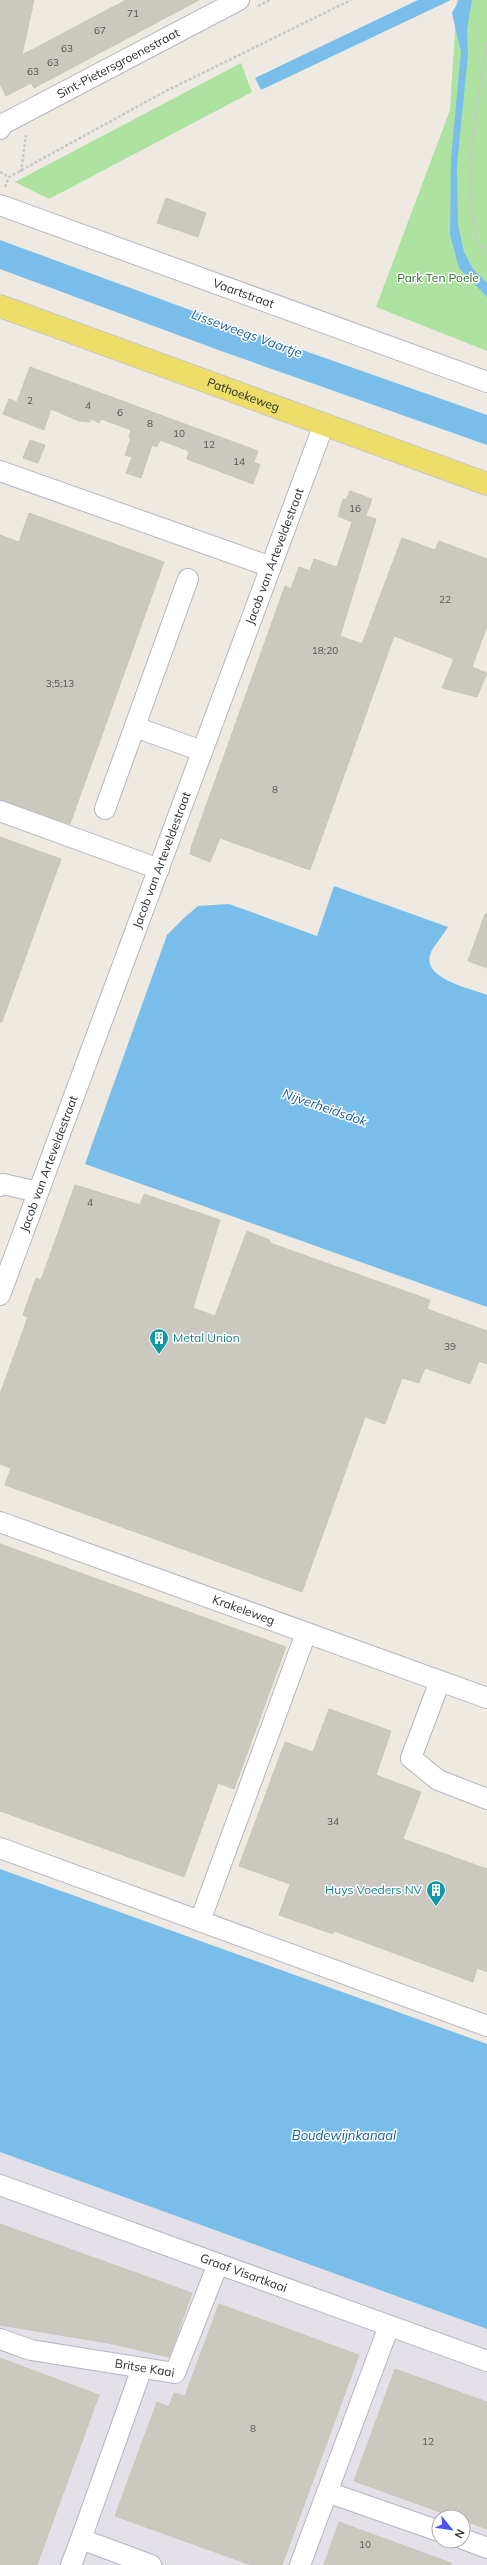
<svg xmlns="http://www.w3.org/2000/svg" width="487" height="2565" font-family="Mulish,sans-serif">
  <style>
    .industrial { fill: #e3e1e7; fill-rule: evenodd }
    .green { fill: #aee2a0 }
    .water { fill: #79beeb }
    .building { fill: #cac8bf; stroke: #cac6ba }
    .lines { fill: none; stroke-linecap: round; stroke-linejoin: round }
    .minor-casing { stroke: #b4b5c0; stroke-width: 22 }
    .major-casing { stroke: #c8c8c8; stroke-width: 24 }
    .path { stroke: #c8c8c8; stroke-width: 2.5; stroke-dasharray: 3 2; stroke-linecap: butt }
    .minor { stroke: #fff; stroke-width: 20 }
    .major { stroke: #ecde68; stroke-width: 22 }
    .labels { text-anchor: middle; stroke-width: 3; stroke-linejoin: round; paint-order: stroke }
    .number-label { font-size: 10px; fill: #545452 }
    .street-label { font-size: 12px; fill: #2d2d2d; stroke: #fff }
    .park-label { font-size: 12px; fill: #246a1e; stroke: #fff }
    .culture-label { font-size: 12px; fill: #0d838f; stroke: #fff; text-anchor: start }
    .water-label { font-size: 13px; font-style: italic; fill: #135b9c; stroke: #fff }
  </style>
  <rect width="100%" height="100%" fill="#eeeae1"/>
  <path class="industrial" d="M0,2152L487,2329V2565H0ZM439,2517H463V2541H439Z"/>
  <path class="green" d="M457,0H487V351L376,307L450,110Z
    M241,63L252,92L49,199L15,182Z"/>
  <path class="water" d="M418,0H451L261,90L255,78Z
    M459,0H472L467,29L468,54L457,166L458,225L464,252L473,269L487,283V297L459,268L450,235L451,159L461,52L452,13Z
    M0,240L231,325L487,415V445L221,351L0,269Z
    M334,886L448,927C443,935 437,942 432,950C417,978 470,988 487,995V1307L85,1164L167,935L184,918L198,906L229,904L317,936Z
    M0,1869L487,2044V2329L0,2152Z"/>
  <path class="building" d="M0,0H34L22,55L126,0H199L34,88L31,83L6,96L0,84Z
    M166,198L206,213L198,237L157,223Z
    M30,367L258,451L254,462L260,465L253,484L187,459L189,451L160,440L157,447L152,445L141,478L126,473L132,457L125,455L131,438L129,437L131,430L101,419L99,423L91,419L90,422L79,421L51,409L44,430L3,414L9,399L17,402Z
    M30,440L45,445L38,463L23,458Z
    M350,491L372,499L366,516L376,519L340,636L362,644L402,538L435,550L439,541L487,559V626L472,667L487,673L477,697L442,688L454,659L394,636L310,870L220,838L210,862L190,854L192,845L285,586L291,589L299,567L310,571L314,559L337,567L352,522L338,516L343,499L346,500Z
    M29,513L164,562L70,824L0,800V535L19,542Z
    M0,837L61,859L2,1022H0Z
    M485,914H487V968L468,961Z
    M75,1185L140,1205L144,1194L220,1220L193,1308L215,1316L247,1231L270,1240V1243L430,1300L427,1309L487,1331V1364L479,1361L470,1384L425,1368L419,1383L402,1378L385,1424L365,1417L302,1592L5,1485L11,1468L0,1464V1394L28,1317L23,1315L36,1278L41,1280Z
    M0,1544L286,1647L234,1789L218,1783L184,1877L0,1811Z
    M329,1709L391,1731L376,1775L421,1792L403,1839L487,1869V1972L477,1968L473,1982L334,1931L333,1934L279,1915L290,1884L239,1866L285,1742L313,1752Z
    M0,2224L192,2293L169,2357L108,2343L0,2325Z
    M219,2304L359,2355L282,2565H251L115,2516L157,2402L169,2407L174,2393L185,2396Z
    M0,2358L99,2395L37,2565H0Z
    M395,2369L487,2402V2529L463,2520V2517H454L354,2481Z
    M339,2522L451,2563V2565H324Z"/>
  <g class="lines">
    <defs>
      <g id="minor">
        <path id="s1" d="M0,129L3,124L239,0"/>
        <path id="s2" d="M0,205L487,382"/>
        <path d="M0,471L271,567"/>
        <path d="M135,727L202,751"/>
        <path d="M105,809L188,579"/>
        <path d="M0,811L159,869"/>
        <path d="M0,1186L3,1184L38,1192"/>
        <path id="s3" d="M0,1295L324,424"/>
        <path id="s4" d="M0,1522L487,1698"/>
        <path d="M440,1681L411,1758L438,1780L487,1799"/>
        <path d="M0,1848L487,2026"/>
        <path d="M200,1921L306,1633"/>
        <path id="s5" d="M0,2185L487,2361"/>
        <path id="s6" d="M0,2339L31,2350L175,2373L218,2264"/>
        <path d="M142,2368L81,2539L151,2565"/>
        <path d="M327,2492L439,2531"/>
        <path d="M463,2539L487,2548"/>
        <path d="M71,2565L81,2539"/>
        <path d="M300,2565L389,2326"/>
      </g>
      <g id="major">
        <path id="s7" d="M0,306L487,484"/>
      </g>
    </defs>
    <use href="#minor" class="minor-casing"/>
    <use href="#major" class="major-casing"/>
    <path class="path" d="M258,6L270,0
      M487,43C477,104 462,179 477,240C479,245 484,250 487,255
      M0,172L9,177
      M21,172L26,135
      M5,187L9,177L164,92L351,0"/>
    <use href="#minor" class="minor"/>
    <use href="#major" class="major"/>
  </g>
  <defs>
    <symbol id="building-pin" viewBox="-11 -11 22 30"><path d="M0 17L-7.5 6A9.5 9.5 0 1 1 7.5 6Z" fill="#0f9aa8" stroke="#fff"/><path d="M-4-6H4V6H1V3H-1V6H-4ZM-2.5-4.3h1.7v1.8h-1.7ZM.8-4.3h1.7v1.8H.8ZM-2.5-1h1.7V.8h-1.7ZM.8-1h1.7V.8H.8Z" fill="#fff"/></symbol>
  </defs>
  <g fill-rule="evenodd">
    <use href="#building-pin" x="148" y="1327" width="22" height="30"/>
    <use href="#building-pin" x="425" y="1879" width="22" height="30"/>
  </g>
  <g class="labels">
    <g class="number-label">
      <text x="133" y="17">71</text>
      <text x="100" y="34">67</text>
      <text x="67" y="52">63</text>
      <text x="53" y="66">63</text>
      <text x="33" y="75">63</text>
      <text x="30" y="404">2</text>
      <text x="88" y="409">4</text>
      <text x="120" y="416">6</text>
      <text x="150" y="427">8</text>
      <text x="179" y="437">10</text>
      <text x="209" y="448">12</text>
      <text x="239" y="465">14</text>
      <text x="355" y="512">16</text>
      <text x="445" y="603">22</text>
      <text x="325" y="654">18;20</text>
      <text x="60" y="687">3;5;13</text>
      <text x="275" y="793">8</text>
      <text x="90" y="1206">4</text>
      <text x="450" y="1350">39</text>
      <text x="333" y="1825">34</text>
      <text x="253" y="2432">8</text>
      <text x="428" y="2445">12</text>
      <text x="365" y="2548">10</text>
    </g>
    <g class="street-label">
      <text dy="4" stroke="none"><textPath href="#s1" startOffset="136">Sint-Pietersgroenestraat</textPath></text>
      <text dy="4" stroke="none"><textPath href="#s2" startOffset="259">Vaartstraat</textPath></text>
      <text dy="4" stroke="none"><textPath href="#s7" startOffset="259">Pathoekeweg</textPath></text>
      <text dy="4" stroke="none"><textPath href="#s3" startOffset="788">Jacob van Arteveldestraat</textPath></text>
      <text dy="4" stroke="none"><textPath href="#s3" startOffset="464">Jacob van Arteveldestraat</textPath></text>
      <text dy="4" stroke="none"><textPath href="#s3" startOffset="140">Jacob van Arteveldestraat</textPath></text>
      <text dy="4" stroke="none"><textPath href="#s4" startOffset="259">Krakeleweg</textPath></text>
      <text dy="4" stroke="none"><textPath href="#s5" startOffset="259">Graaf Visartkaai</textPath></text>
      <text dy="4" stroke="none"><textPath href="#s6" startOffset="148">Britse Kaai</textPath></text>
    </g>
    <g class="park-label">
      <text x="438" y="282">Park Ten Poele</text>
    </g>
    <g class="culture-label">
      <text x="173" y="1342">Metal Union</text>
      <text x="422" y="1894" text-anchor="end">Huys Voeders NV</text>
    </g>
    <g class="water-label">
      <text transform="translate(247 333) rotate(20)" y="5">Lisseweegs Vaartje</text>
      <text transform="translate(325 1107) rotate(19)" y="5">Nijverheidsdok</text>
      <text x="344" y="2140">Boudewijnkanaal</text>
    </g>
  </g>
  <g transform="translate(451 2529) rotate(119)"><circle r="19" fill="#ffffff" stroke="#ababab"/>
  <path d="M0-3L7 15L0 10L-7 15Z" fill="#4853f3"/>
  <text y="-6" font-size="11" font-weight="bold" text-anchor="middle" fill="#2d2d2d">N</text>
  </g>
</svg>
